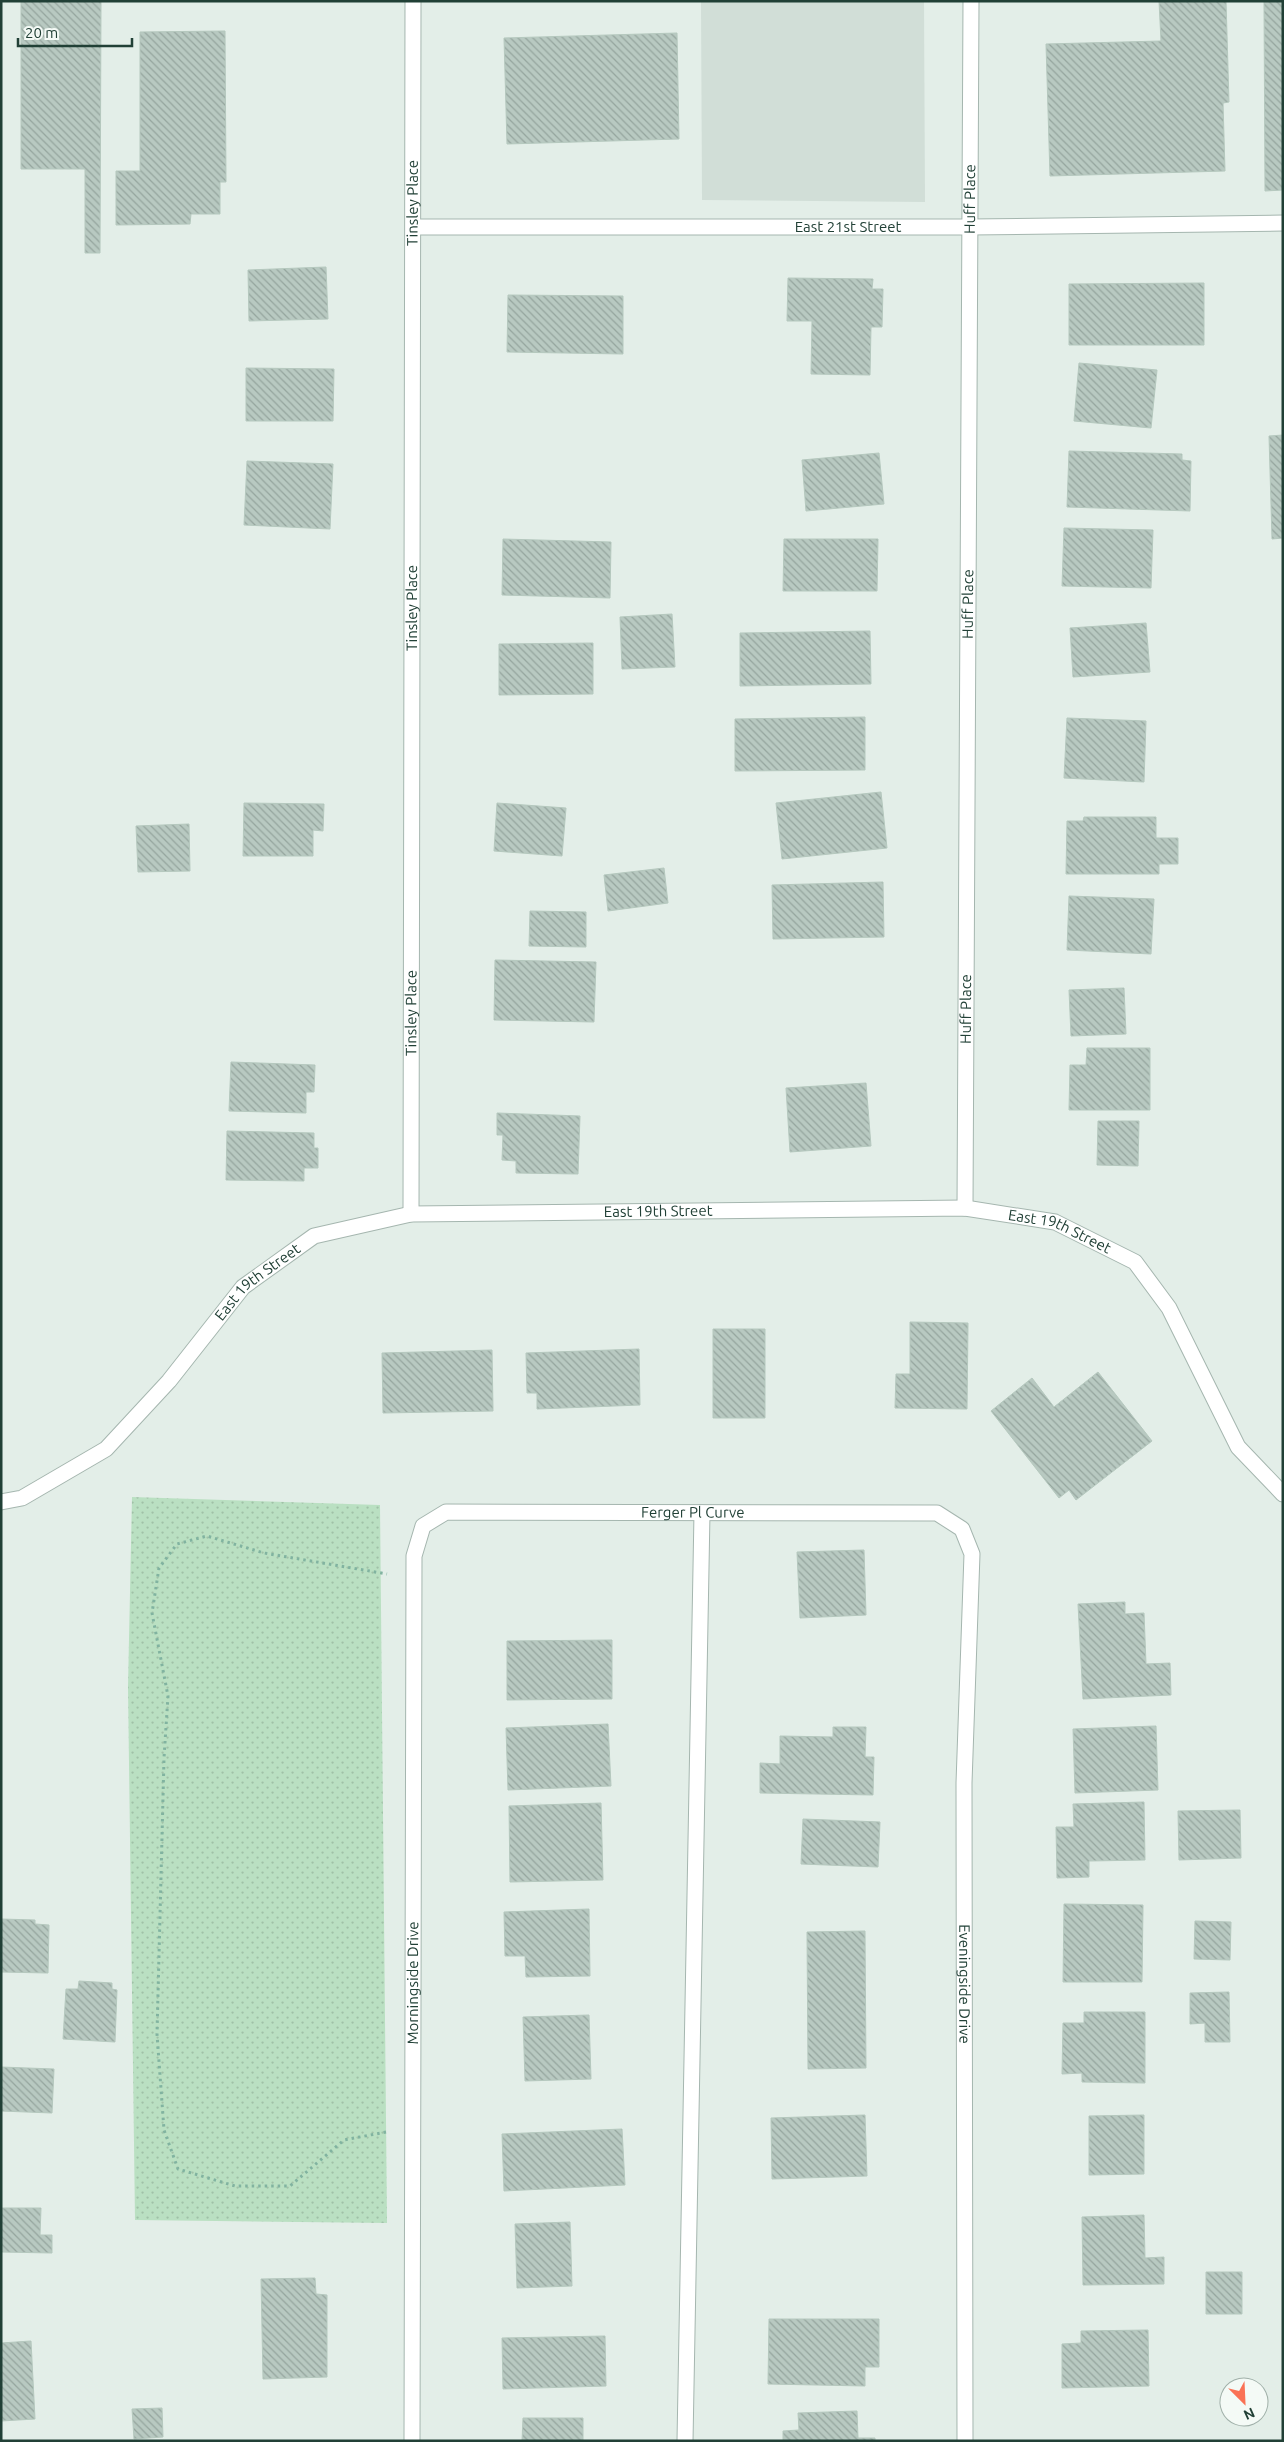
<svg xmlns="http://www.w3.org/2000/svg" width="1284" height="2442" font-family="Ubuntu,sans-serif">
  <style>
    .built { fill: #d1ded7 }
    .park { fill: url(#park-dots) }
    .building { fill: url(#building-back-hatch); stroke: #b5c8be }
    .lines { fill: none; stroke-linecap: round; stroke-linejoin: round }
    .service-casing { stroke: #a5b6af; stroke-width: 17 }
    .minor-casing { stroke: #a5b6af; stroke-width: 17 }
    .path { stroke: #81b3a0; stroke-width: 3; stroke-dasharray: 2.5 4; stroke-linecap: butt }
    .service { stroke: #fff; stroke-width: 15 }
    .minor { stroke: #fff; stroke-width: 15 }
    .labels { text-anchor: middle; stroke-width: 5; stroke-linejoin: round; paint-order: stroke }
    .street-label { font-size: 15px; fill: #214036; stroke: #f4faf6 }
  </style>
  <defs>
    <pattern id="park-dots" width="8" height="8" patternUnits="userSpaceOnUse" patternTransform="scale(1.25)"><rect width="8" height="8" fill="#bae0c2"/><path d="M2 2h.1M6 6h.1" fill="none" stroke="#a0c1a7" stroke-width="1.8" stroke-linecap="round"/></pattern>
    <pattern id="building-back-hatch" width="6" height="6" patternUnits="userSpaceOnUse" patternTransform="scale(1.25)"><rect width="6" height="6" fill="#b8c9c1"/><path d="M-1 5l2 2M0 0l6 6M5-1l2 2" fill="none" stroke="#95a59e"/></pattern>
  </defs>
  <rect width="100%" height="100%" fill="#e3eee8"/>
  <path class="built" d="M701,1H924L925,202L702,200Z"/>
  <path class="park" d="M132,1497L380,1505L387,2223L135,2220L128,1687Z"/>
  <path class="building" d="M21,1H101L100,253H85V169H21Z
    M1159,1H1226L1229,102L1223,103L1225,171L1050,176L1046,44L1161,41Z
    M1264,1H1283V190L1265,191Z
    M225,31L226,182H220V214H191L190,224L116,225V171H140V32Z
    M677,33L679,139L507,144L504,38Z
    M326,267L328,319L249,321L248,270Z
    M788,278L873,279L872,289H883L882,327H871L870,375L811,374L812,321H787Z
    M1204,283V345H1069V284Z
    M508,295L623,296V354L507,352Z
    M1079,363L1157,370L1151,428L1074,421Z
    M246,368L334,369L333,421H246Z
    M1283,435V538L1272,539L1269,436Z
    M1069,451L1182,454V460L1191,461L1190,511L1067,507Z
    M879,453L884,504L806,511L802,460Z
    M247,461L333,464L330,529L244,525Z
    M1064,528L1153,530L1151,588L1062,586Z
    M503,539L611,542L610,598L502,595Z
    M784,539H878L877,591H783Z
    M672,614L675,667L622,669L620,617Z
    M1146,623L1150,672L1073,677L1070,628Z
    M870,631L871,684L740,686V633Z
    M593,643V694L499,695V644Z
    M865,717V770L735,771V719Z
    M1067,718L1146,721L1144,782L1064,778Z
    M881,792L887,848L782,859L776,803Z
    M244,803L324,804L323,831L313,830V856H243Z
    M497,803L566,808L562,856L494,851Z
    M1084,817H1156V838H1178V864H1159V874H1066L1067,821H1083Z
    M189,824L190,871L138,872L136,826Z
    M664,868L668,903L608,911L604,875Z
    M883,882L884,937L773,939L772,885Z
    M1069,896L1154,899L1151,954L1067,950Z
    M530,911L586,912V947L529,946Z
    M495,960L596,962L594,1022L494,1020Z
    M1124,988L1126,1034L1071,1036L1069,990Z
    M1087,1048H1150V1110H1069L1070,1065H1086Z
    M231,1062L315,1065L314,1092H306V1113L229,1111Z
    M866,1083L871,1146L790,1152L786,1088Z
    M497,1113L580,1116L578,1174L516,1173V1161L502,1160L503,1135H497Z
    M1098,1121H1139L1138,1166L1097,1165Z
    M227,1131L314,1133V1148H318V1168H304V1181L226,1180Z
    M910,1322L968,1323L967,1409L895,1408L896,1374H910Z
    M713,1329H765V1418H713Z
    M639,1349L640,1405L537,1409V1393H527L526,1353Z
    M492,1350L493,1411L383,1413L382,1353Z
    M1098,1372L1152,1441L1076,1500L1069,1490L1059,1498L991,1411L1032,1378L1054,1407Z
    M864,1550L866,1615L800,1618L797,1552Z
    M1125,1602V1614L1144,1613L1146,1664L1170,1663L1171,1695L1083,1699L1078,1604Z
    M612,1640V1699L507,1700V1641Z
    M608,1724L611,1786L508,1790L506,1728Z
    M1156,1726L1158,1790L1075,1793L1073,1729Z
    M833,1727H866L865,1757H874L873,1795L760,1793V1763L780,1764V1736L833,1737Z
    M1144,1802L1145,1860L1089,1861V1877L1057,1878L1056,1827H1074L1073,1804Z
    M601,1803L603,1880L510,1882L509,1806Z
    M1240,1810L1241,1858L1179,1860L1178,1811Z
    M803,1819L880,1822L878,1867L801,1864Z
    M1064,1904L1143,1905L1142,1982H1063Z
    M589,1909L590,1976L526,1977L525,1956H505L504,1912Z
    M1,1919L35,1920V1924L49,1925L48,1973L1,1972Z
    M1195,1921L1231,1922L1230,1960L1194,1959Z
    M865,1931L866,2068L808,2069L807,1932Z
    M79,1981L112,1983V1989L117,1990L115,2042L63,2039L66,1989H78Z
    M1229,1992L1230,2042H1205V2023L1190,2024V1993Z
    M1084,2012H1145V2083L1082,2082V2073L1062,2074L1063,2023H1084Z
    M589,2015L591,2079L525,2081L523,2017Z
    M1,2067L54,2069L52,2113L1,2111Z
    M865,2115L867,2176L772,2179L771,2118Z
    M1144,2115V2174L1089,2175V2116Z
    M622,2129L625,2185L504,2191L502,2134Z
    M1,2208H41L40,2235H52V2253L1,2252Z
    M1144,2215L1145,2258L1164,2257V2284L1083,2285L1082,2217Z
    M570,2222L572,2286L517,2288L515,2224Z
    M1206,2272H1242V2314H1206Z
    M315,2278L316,2294L327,2295V2377L263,2379L261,2279Z
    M769,2319H879V2367H865V2386L768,2384Z
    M1148,2330L1149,2386L1062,2388V2344L1081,2343V2331Z
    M605,2336L606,2386L503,2389L502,2338Z
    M31,2341L35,2419L1,2421V2343Z
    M162,2408L163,2437L134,2439L132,2409Z
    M857,2411L858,2438H875V2441H783V2431L799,2430L798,2413Z
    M523,2418H583V2441H522Z"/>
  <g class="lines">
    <defs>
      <path id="service" d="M685,2441L702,1513"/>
      <g id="minor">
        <path id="s1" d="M414,227H970L1283,223"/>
        <path id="s2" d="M965,1208L971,1"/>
        <path id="s3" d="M411,1214L413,1"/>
        <path id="s4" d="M1,1502L22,1498L106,1449L169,1381L243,1287L314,1236L411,1214L965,1208L1055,1222L1135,1262L1169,1308L1238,1447L1283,1494"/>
        <path id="s5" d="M412,2441L414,1556L423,1526L446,1512L937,1513L962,1529L972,1554L964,1783L965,2441"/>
      </g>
    </defs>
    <use href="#service" class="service-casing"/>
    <use href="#minor" class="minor-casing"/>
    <path class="path" d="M386,2132L344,2140L290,2186H235L178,2169L164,2130L157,2034L164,1758L168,1696L152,1613L159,1568L177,1544L207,1536L264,1553L387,1574"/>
    <use href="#service" class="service"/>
    <use href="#minor" class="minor"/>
  </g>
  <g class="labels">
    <g class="street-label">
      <text dy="5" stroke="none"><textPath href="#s2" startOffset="1009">Huff Place</textPath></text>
      <text dy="5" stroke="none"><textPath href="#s3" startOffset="1011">Tinsley Place</textPath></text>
      <text dy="5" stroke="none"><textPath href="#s1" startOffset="434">East 21st Street</textPath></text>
      <text dy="5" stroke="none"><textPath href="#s2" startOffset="604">Huff Place</textPath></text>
      <text dy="5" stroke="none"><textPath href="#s3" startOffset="606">Tinsley Place</textPath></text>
      <text dy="5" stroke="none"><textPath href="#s2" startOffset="199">Huff Place</textPath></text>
      <text dy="5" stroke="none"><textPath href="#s3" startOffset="201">Tinsley Place</textPath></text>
      <text dy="5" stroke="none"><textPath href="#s4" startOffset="765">East 19th Street</textPath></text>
      <text dy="5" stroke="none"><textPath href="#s4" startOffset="1170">East 19th Street</textPath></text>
      <text dy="5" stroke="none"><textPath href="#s4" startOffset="345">East 19th Street</textPath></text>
      <text dy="5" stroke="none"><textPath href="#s5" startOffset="1190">Ferger Pl Curve</textPath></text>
      <text dy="5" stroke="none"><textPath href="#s5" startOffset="458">Morningside Drive</textPath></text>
      <text dy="5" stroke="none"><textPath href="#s5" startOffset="1921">Eveningside Drive</textPath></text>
    </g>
  </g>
  <rect width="1284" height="2442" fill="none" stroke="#214036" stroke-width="5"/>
  <g transform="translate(1244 2402) rotate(156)"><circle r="24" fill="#f4faf6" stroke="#a0b0a9"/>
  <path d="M0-4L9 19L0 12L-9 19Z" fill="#fa7255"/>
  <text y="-8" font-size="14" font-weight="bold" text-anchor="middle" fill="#214036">N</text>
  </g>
  <path d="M18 38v8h114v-8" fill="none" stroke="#214036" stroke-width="2.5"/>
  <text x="25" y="38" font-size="15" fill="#214036" stroke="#f4faf6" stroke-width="4" paint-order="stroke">20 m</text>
</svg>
